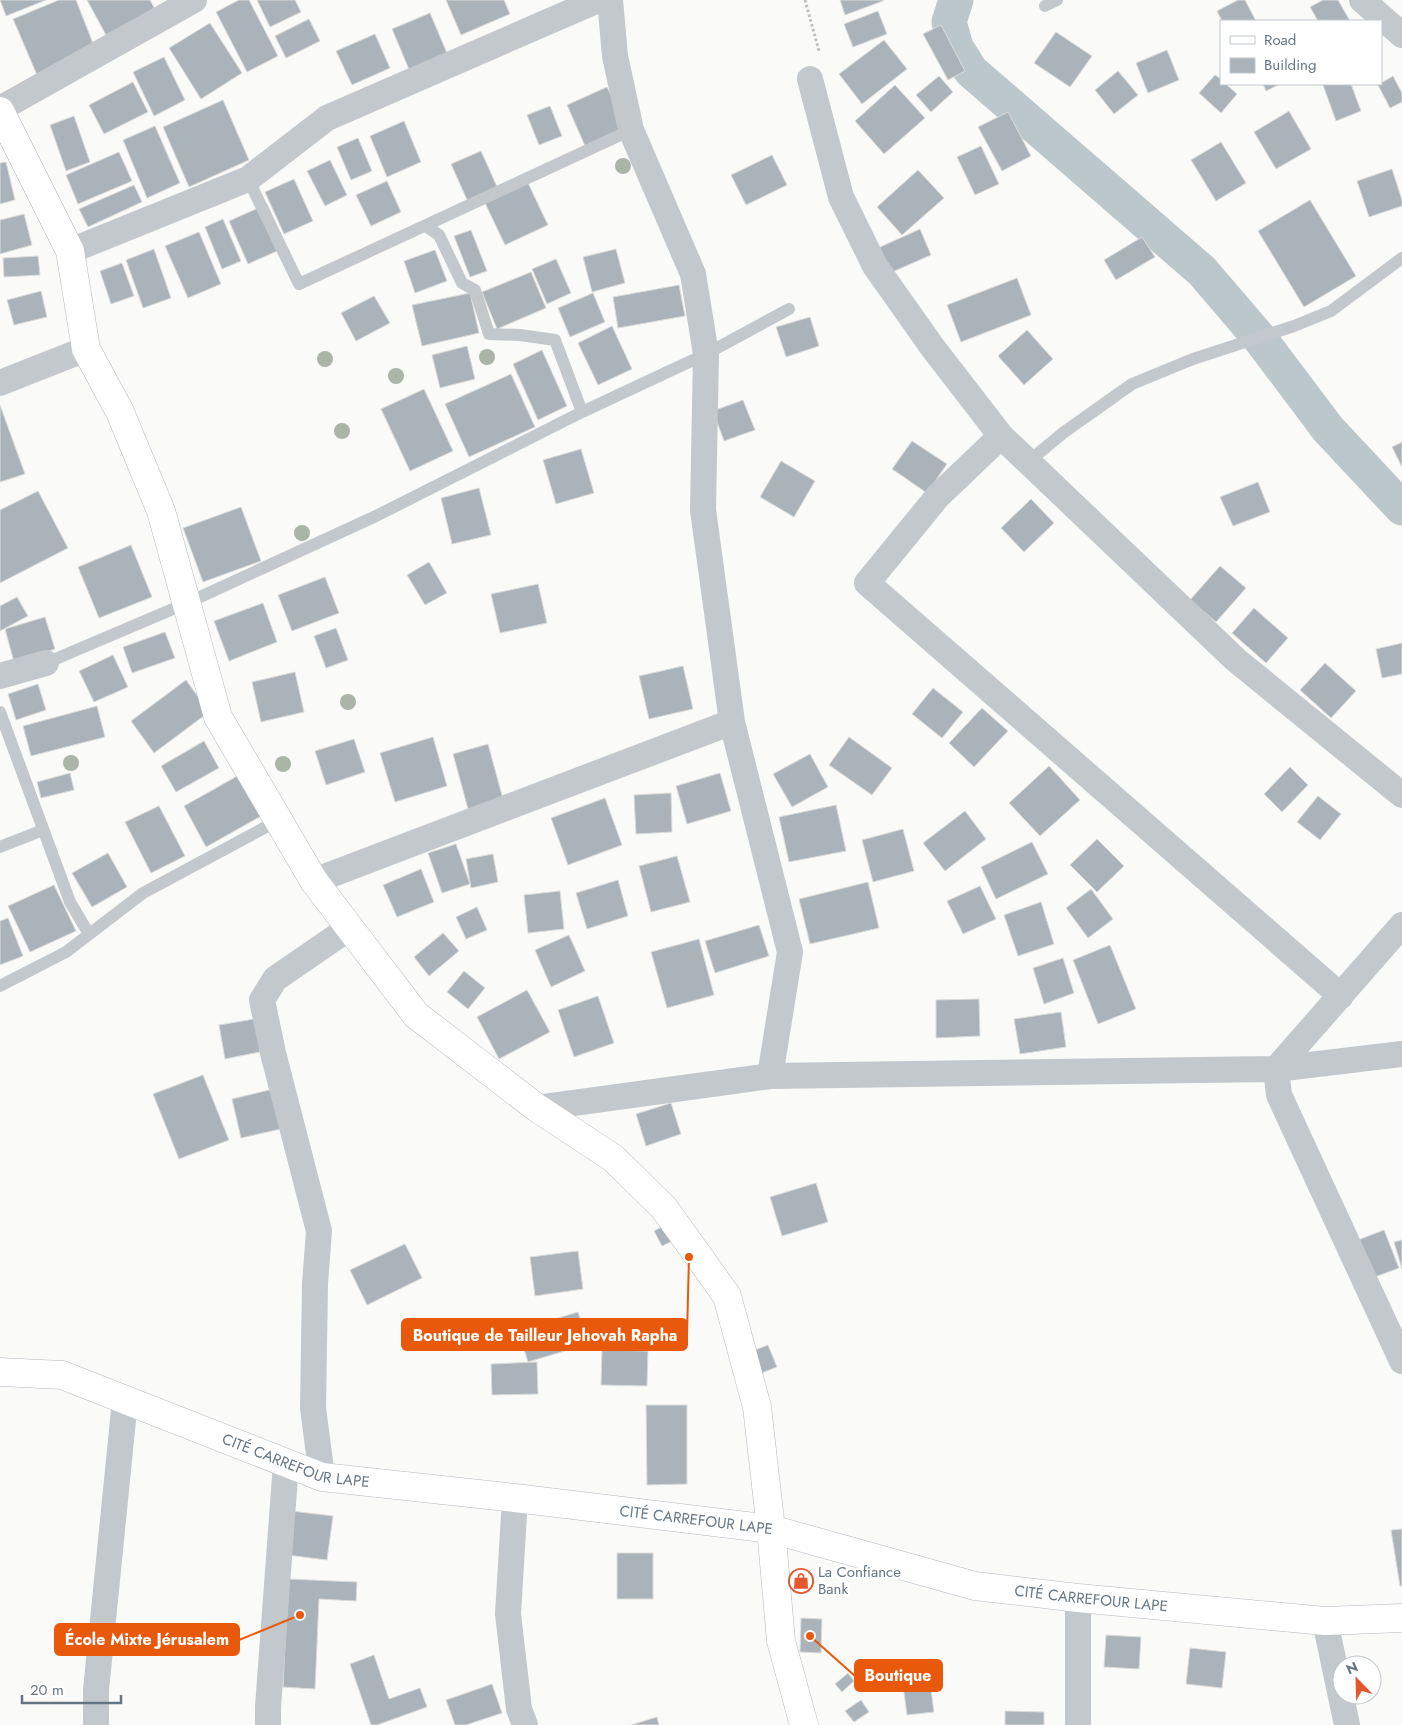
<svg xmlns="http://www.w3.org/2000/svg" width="1402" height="1725" font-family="Jost,sans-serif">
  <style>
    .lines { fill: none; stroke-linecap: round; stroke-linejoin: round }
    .canal { stroke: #bbc7cb; stroke-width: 35 }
    .building { fill: #aab3b9; stroke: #dcdcda }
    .secondary-casing { stroke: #b3babf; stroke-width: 29 }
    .path { stroke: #bbbfc2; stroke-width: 3; stroke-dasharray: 2.5 2.5; stroke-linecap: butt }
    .lane { stroke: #c3c8cc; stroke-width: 12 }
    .street { stroke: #c3c8cc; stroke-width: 26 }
    .secondary { stroke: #fff; stroke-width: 28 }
    .tree { fill: #aab4a7 }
    .labels { text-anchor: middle; stroke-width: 5; stroke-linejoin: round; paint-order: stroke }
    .street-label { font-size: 15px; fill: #657683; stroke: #fff }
    .poi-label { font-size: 15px; fill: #657683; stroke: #fff; text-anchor: start }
    .leader { fill: none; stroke: #e8590c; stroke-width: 2 }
    .callout-dot { fill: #e8590c; stroke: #fff; stroke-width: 2 }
    .callout { fill: #e8590c; stroke: #e8590c; stroke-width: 2 }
    .callout-label { font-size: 16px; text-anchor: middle; font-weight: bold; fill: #fff }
  </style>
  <rect width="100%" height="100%" fill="#fafaf8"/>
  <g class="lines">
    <path class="canal" d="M956,0L949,22L956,47L971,71L1202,271L1261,340L1328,429L1402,508"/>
  </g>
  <path class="building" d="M0,0H46L6,16Z
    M59,0H76L96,51L37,75L13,19Z
    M87,0H150L155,9L106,35Z
    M239,0H249L278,56L247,72L216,12Z
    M257,0H295L301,12L270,27Z
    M446,0H504L510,14L461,35Z
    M840,0H883V1L845,15Z
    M1238,0H1245L1256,21H1222L1217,11Z
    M1323,0H1338L1350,21H1318L1310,7Z
    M878,11L887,34L853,47L844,24Z
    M430,13L449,58L411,74L392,29Z
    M309,19L320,41L286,58L275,36Z
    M210,23L242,73L201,99L169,48Z
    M941,25L965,71L948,80L923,34Z
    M1056,32L1092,56L1070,87L1034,63Z
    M375,34L390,68L352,85L336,51Z
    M884,40L907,69L862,104L839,74Z
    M1167,50L1179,80L1148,93L1136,63Z
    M164,57L185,100L154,116L133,72Z
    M1118,71L1138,95L1114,114L1095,90Z
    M1215,75L1221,79V84H1226L1237,94L1221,113L1199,93Z
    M939,76L953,92L931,112L916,95Z
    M1393,76L1402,93V102L1390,108L1378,85Z
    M133,82L148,112L104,134L89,105Z
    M1263,84H1280L1266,91Z
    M1326,84H1351L1361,111L1336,121L1323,85Z
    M895,85L925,118L884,154L855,121Z
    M607,87L627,129L586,148L567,105Z
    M223,100L249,160L189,187L163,127Z
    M550,106L562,136L539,145L527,115Z
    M1289,111L1311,149L1276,169L1254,132Z
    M1008,112L1031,156L1002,171L978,127Z
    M74,116L90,162L66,171L50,125Z
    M404,121L421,162L387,177L370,136Z
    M155,126L180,183L147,198L123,140Z
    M358,138L372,171L351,180L337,147Z
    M1221,142L1246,183L1216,201L1191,160Z
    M981,146L999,184L975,195L957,157Z
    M481,151L498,189L468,202L451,164Z
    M119,152L132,181L78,204L66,175Z
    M772,155L787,185L746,205L731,175Z
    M330,160L347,195L325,206L307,171Z
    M6,162L15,200L0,204V163Z
    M1392,169L1402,200V206L1369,217L1357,181Z
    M918,170L944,198L902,235L877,207Z
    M294,179L313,221L284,234L265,192Z
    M387,181L401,212L371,226L356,195Z
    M528,183L548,225L505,245L485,203Z
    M134,185L142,202L88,227L79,209Z
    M1310,200L1356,276L1304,307L1258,231Z
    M267,204L286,247L248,264L229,221Z
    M24,214L32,245L0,254V220Z
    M223,219L241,261L222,269L205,227Z
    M920,229L931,255L890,273L878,248Z
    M471,230L487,271L470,277L454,236Z
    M199,232L221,284L188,298L165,246Z
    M1142,237L1155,257L1116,280L1104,260Z
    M154,249L171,298L143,308L126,260Z
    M616,249L625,283L592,292L583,257Z
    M435,250L447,281L415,293L404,261Z
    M38,256L40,275L4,277L3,258Z
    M556,259L571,293L547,304L532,269Z
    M122,263L134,296L111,304L100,271Z
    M531,272L546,308L497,329L482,292Z
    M1017,278L1031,315L961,342L947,305Z
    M679,285L685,316L618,328L613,297Z
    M41,291L47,317L14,325L7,300Z
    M470,293L479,333L422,346L412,305Z
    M593,293L605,322L570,337L558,308Z
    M374,296L390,323L356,341L341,313Z
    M810,317L819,346L786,357L776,327Z
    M612,326L632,369L598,385L578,343Z
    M1027,330L1053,359L1024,385L998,356Z
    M467,346L475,379L440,388L432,355Z
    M542,350L567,406L538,420L513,364Z
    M511,374L535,427L469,457L445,404Z
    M424,389L453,451L410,471L381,409Z
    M743,400L755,430L724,441L713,411Z
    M0,405L25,474L0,482Z
    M912,441L947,464L927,493L892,469Z
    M1402,442V467L1392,447Z
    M581,449L594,493L556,504L543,460Z
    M781,461L815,481L794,517L760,497Z
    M1258,482L1270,512L1233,526L1220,497Z
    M479,488L491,535L452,544L441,498Z
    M38,491L68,548L0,583V510Z
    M1031,499L1054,523L1024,552L1001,528Z
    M241,507L261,561L203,582L183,528Z
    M131,545L152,597L99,618L78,567Z
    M429,562L447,593L425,605L407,575Z
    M1220,566L1246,588L1216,622L1190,600Z
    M325,577L339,613L292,631L278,595Z
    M538,584L547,623L500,633L491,594Z
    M17,597L28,616L0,631V606Z
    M263,603L277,642L229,661L214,621Z
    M1254,608L1288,638L1266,663L1232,633Z
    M45,617L55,649L14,662L5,629Z
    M336,628L348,660L326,668L314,636Z
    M165,632L175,658L132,673L123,647Z
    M1402,643V674L1382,678L1376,649Z
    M113,655L128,687L94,702L79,671Z
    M1325,663L1356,691L1331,718L1300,690Z
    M683,666L693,709L649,719L639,676Z
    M295,672L304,712L261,722L252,682Z
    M186,680L209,712L154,753L131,721Z
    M38,684L46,710L16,720L8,694Z
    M933,688L963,712L942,738L912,714Z
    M97,706L105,737L31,756L23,726Z
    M982,708L1008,731L974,767L949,743Z
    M433,737L447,786L395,802L380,753Z
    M849,737L892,768L872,795L829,765Z
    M354,739L365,772L326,785L315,751Z
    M204,741L219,768L176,792L161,766Z
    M488,744L503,799L468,809L453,754Z
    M810,754L828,787L792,807L773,774Z
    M1049,766L1080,800L1040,836L1009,803Z
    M1290,767L1308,785L1282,812L1264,794Z
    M70,773L74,790L41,798L37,782Z
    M720,773L731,811L687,824L676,786Z
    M241,774L263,815L206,847L184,806Z
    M671,793L672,832L636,834L634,795Z
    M1318,796L1341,814L1320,840L1297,822Z
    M605,798L622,845L568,865L551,818Z
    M836,805L846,851L789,862L779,817Z
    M159,806L185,856L151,873L125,822Z
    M965,811L986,839L945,871L923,843Z
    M903,829L914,871L873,882L862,840Z
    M1097,839L1124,866L1097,892L1070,865Z
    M1032,842L1048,874L996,899L981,867Z
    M456,844L470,884L442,893L428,853Z
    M108,853L127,887L92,907L72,873Z
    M493,854L498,882L471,888L466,859Z
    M677,856L690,902L651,912L639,866Z
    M421,869L434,902L397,917L383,885Z
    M618,880L628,916L587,929L576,893Z
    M868,882L879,928L810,944L799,899Z
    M54,885L76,931L30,952L8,906Z
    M980,886L996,919L963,934L947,901Z
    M1091,889L1113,919L1088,938L1066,908Z
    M560,891L564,929L528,933L524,895Z
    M1041,902L1054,944L1018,956L1004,915Z
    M477,907L487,930L466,939L456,917Z
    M8,918L23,956L0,965V921Z
    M759,925L769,956L715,973L705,941Z
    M443,933L459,951L429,976L414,957Z
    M569,935L585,971L551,987L535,950Z
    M699,939L714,995L667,1008L651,952Z
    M1110,945L1136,1009L1098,1024L1073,960Z
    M1063,958L1074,993L1044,1004L1033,968Z
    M464,971L485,988L468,1009L447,992Z
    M527,990L550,1032L499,1059L477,1017Z
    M598,996L614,1043L574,1057L558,1010Z
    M979,999L980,1036L936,1038V1000Z
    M1061,1012L1066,1047L1020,1054L1014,1019Z
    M260,1018L265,1051L225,1059L219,1025Z
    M203,1075L229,1140L179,1159L153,1094Z
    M273,1089L281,1129L241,1138L232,1099Z
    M671,1103L681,1134L646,1146L636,1114Z
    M816,1183L828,1222L782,1236L770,1197Z
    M671,1222L679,1238L662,1246L654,1231Z
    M1384,1230L1399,1268L1367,1280L1353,1242Z
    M1402,1240V1269L1394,1242Z
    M405,1244L422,1278L367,1305L350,1270Z
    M578,1251L583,1289L535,1296L530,1257Z
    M578,1312L588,1344L528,1362L518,1330Z
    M768,1345L777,1367L759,1374L750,1352Z
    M602,1350L648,1351L647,1386L601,1385Z
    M537,1362L538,1394L492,1395L491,1364Z
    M646,1405H687V1484L647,1485Z
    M292,1511L333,1516L327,1560L287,1555Z
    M1402,1529V1586H1400L1391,1530Z
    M617,1553H653V1599H617Z
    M804,1572L809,1585L798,1589L793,1576Z
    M288,1579L357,1582L356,1601L319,1599L315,1689L283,1687Z
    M801,1618L822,1619L821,1653L800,1652Z
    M1106,1635L1141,1637L1139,1669L1104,1667Z
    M1190,1648L1226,1652L1222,1688L1186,1684Z
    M374,1655L389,1699L420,1688L427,1707L377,1725H371L350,1664Z
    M848,1673L854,1681L842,1692L835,1684Z
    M930,1682L934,1712L907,1715L903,1685Z
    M492,1684L502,1713L466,1725H455L446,1700Z
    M861,1700L869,1712L854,1722L845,1711Z
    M1005,1711L1044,1712V1725H1005Z
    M657,1717L659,1725H631Z"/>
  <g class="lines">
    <defs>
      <g id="secondary">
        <path d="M0,111L70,251L86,349L120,412L161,511L218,717L314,881L416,1015L537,1108L613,1158L664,1208L727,1296L757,1407L771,1529L781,1641L804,1725"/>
        <path id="s1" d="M0,1372L62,1375L322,1477L515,1498L771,1529L975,1586L1078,1598L1325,1621L1402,1618"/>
      </g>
    </defs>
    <use href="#secondary" class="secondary-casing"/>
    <path class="path" d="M805,0L819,51"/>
    <path class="lane" d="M1045,6L1057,0
      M248,179L299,284L631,130
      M426,226L439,235L462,283L475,290L489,334L520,335L555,340L582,412
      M1029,461L1063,433L1132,384L1193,359L1294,326L1331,311L1402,258
      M46,663L187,603L376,516L582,412L706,354L789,309
      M0,712L70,902L89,934
      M0,847L43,830
      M0,986L66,952L143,893L279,820"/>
    <path class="street" d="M610,0L615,56L631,130L693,274L706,354L703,510L732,722
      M1362,0L1402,35
      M810,79L841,197L875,266L933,348L1001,436L938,496L867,583L1341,996
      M0,109L194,0
      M70,251L248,179L327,118L598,0
      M0,383L86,349
      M1001,436L1236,660L1402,795
      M0,676L46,663
      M314,881L732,722L790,952L770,1076
      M1402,925L1276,1069L1279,1095L1402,1361
      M537,1108L770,1076L1276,1069L1402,1054
      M322,1477L313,1408L315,1284L319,1231L273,1053L262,1000L275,979L349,928
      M515,1498L508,1614L519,1709L525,1725
      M1078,1598V1725
      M1325,1621L1347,1725
      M96,1725V1690L125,1400
      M268,1725V1707L286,1463"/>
    <use href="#secondary" class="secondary"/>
  </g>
  <g class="tree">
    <circle cx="623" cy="166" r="8"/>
    <circle cx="487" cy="357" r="8"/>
    <circle cx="325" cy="359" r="8"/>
    <circle cx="396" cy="376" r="8"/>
    <circle cx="342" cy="431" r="8"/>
    <circle cx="302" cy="533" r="8"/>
    <circle cx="348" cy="702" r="8"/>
    <circle cx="71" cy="763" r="8"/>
    <circle cx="283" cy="764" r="8"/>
  </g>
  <defs>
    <symbol id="shop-ring" viewBox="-11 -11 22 22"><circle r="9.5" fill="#fff" stroke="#e4572e" stroke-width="1.5"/><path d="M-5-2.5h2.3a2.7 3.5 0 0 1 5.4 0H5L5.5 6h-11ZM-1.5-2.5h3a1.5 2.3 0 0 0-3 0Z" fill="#e4572e"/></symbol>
  </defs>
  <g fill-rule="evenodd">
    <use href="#shop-ring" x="787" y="1567" width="28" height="28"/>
  </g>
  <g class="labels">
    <g class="street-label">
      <text dy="5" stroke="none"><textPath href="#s1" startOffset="312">CITÉ CARREFOUR LAPE</textPath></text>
      <text dy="5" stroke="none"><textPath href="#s1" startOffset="718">CITÉ CARREFOUR LAPE</textPath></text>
      <text dy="5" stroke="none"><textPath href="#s1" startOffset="1122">CITÉ CARREFOUR LAPE</textPath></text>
    </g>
    <g class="poi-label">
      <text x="818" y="1577">La Confiance<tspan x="818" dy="17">Bank</tspan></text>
    </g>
  </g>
  <path class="leader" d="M689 1257L687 1335M300 1615L239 1640M810 1636L855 1676"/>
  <g class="callout-dot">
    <circle cx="689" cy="1257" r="5"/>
    <circle cx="300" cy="1615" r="5"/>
    <circle cx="810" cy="1636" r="5"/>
  </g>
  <g class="callout">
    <rect x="402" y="1319" width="285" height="31" rx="5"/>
    <rect x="55" y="1624" width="184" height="31" rx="5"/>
    <rect x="855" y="1660" width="87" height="31" rx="5"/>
  </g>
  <g class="callout-label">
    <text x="545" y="1341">Boutique de Tailleur Jehovah Rapha</text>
    <text x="147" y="1645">École Mixte Jérusalem</text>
    <text x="898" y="1681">Boutique</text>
  </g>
  <rect x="1220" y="20" width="162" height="65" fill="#ffffff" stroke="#c1c8cd"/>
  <rect x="1230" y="36" width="25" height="8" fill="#ffffff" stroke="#c1c8cd"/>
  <text x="1264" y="45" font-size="15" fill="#657683">Road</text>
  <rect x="1230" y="58" width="25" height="15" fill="#aab3b9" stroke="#c1c8cd"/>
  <text x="1264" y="70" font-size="15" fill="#657683">Building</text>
  <g transform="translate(1357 1680) rotate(337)"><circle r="24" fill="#ffffff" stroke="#c1c8cd"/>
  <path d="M0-4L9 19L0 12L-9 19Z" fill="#e4572e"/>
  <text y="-8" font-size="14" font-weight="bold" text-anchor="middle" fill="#657683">N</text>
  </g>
  <path d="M22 1695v8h99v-8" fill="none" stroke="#657683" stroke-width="2.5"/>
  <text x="30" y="1695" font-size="15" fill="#657683" stroke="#ffffff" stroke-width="4" paint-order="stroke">20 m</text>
</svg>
